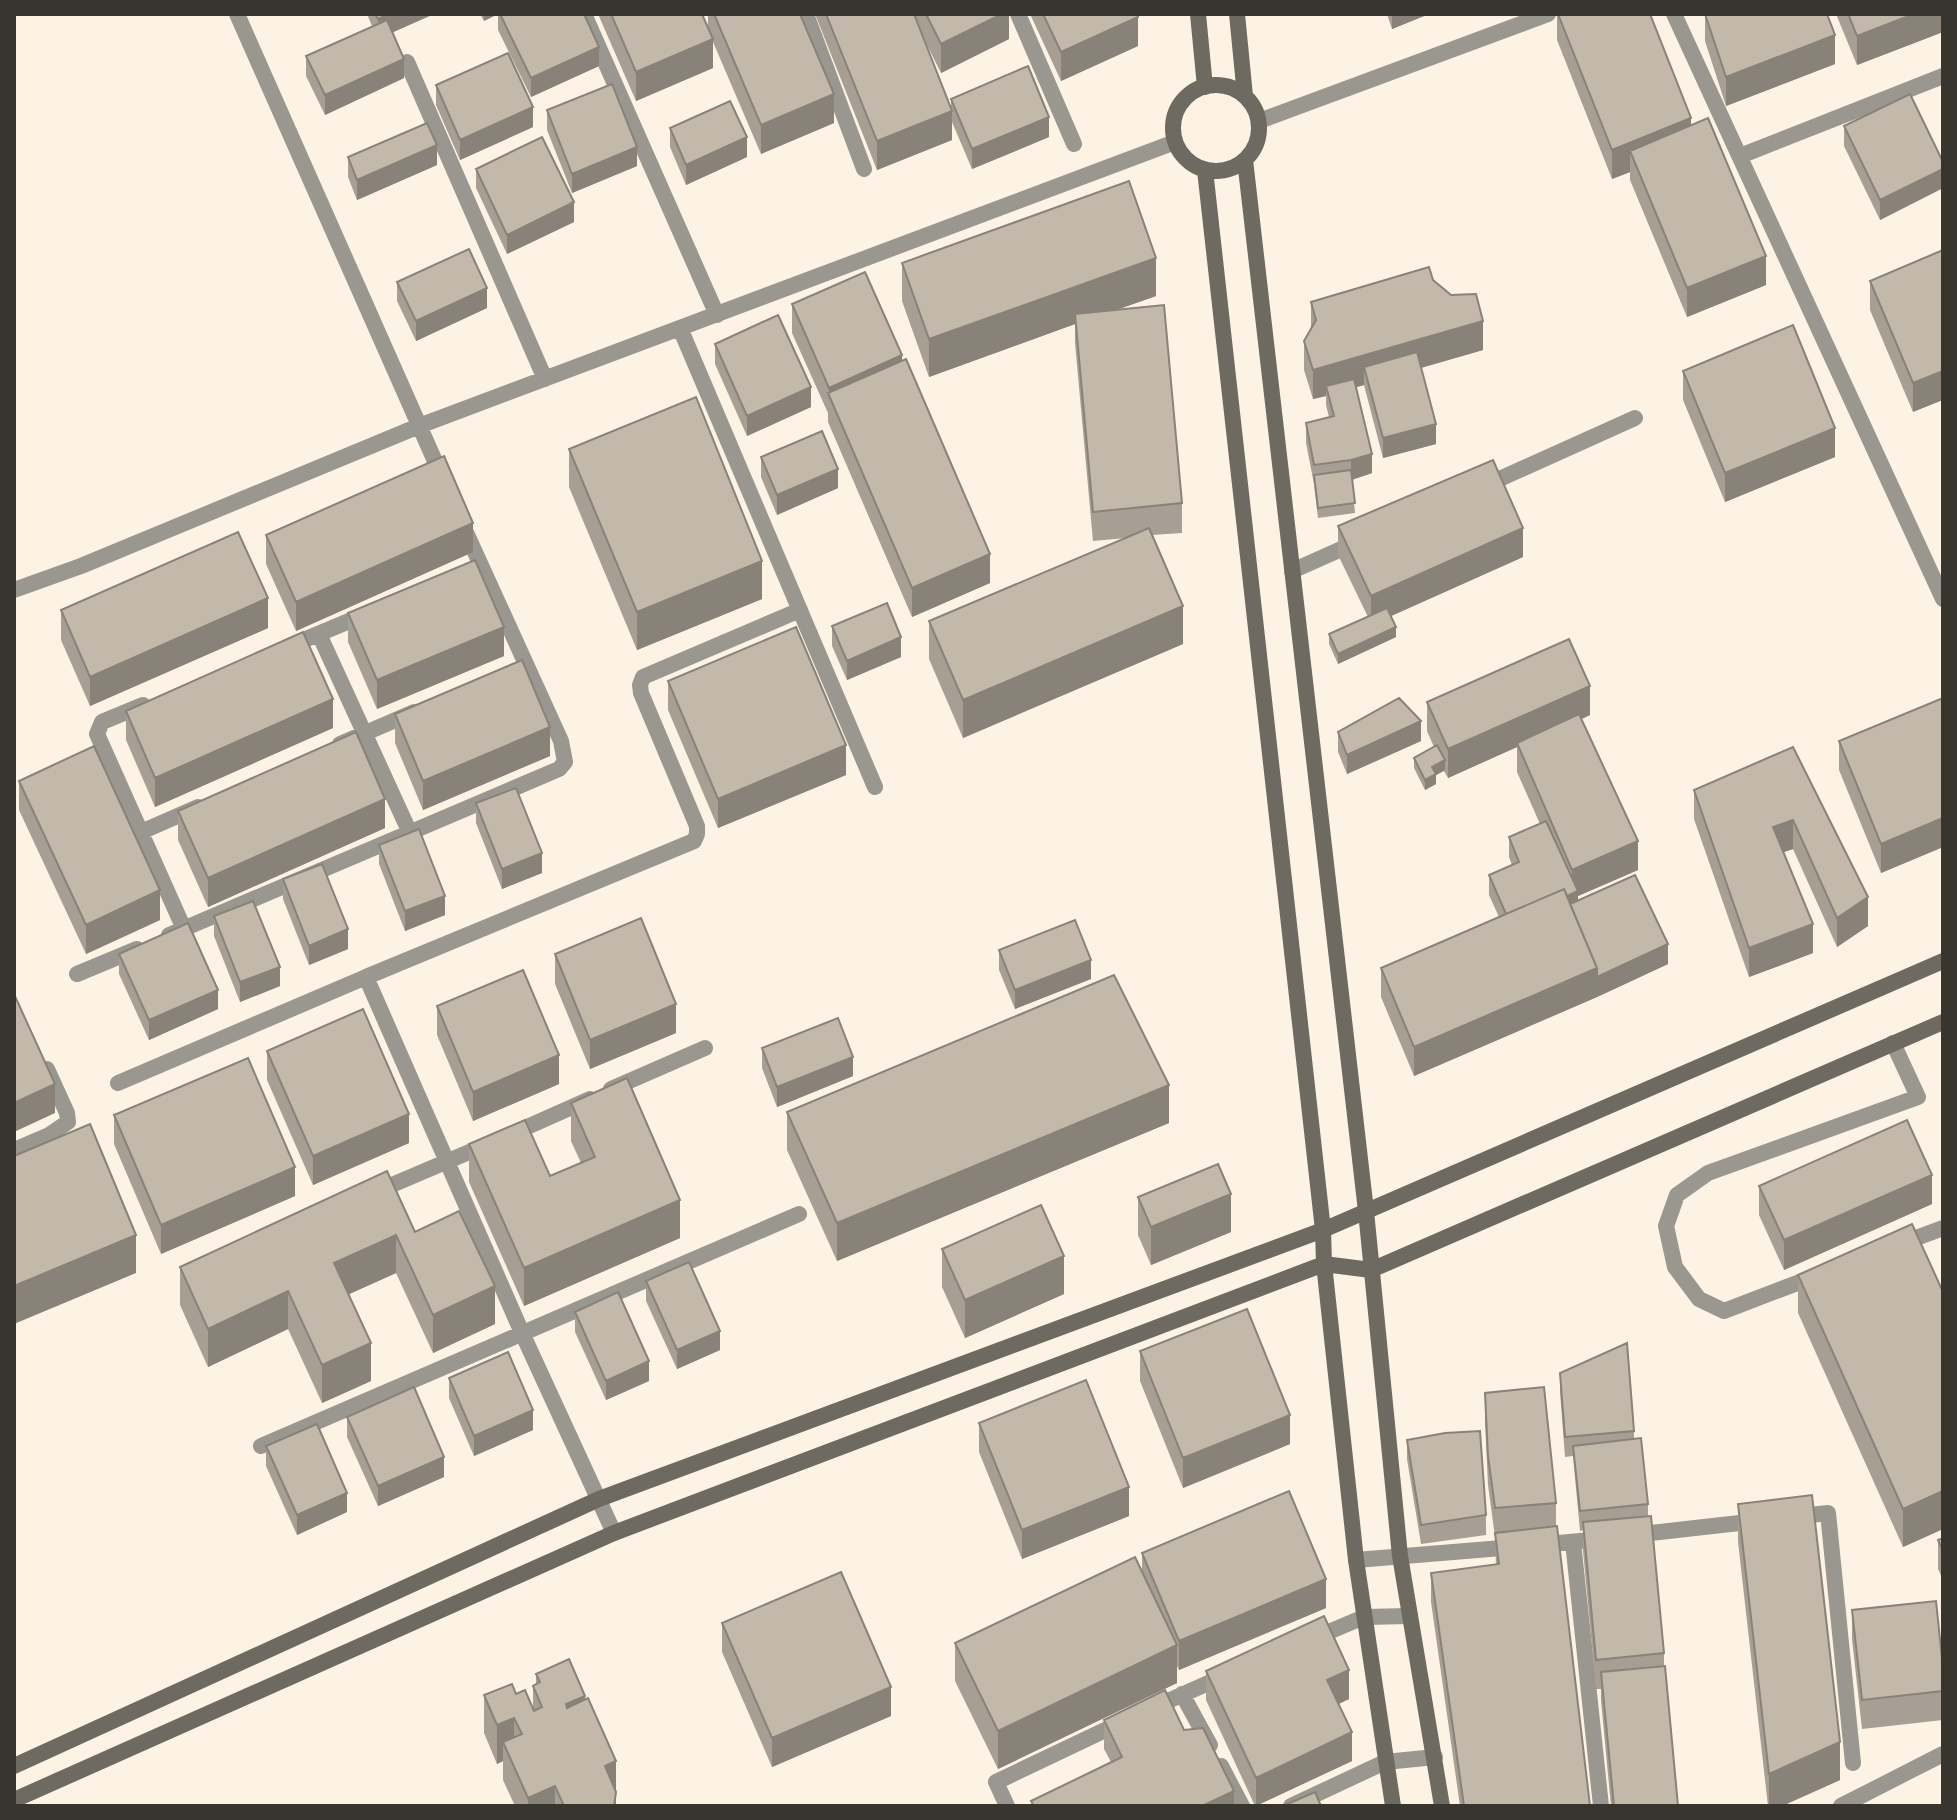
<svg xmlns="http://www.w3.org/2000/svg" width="1957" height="1820" font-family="'Archivo Narrow',sans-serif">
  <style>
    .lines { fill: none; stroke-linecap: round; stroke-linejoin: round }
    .lane { stroke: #9a9690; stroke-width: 16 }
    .street { stroke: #9a9690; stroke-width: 16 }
    .secondary { stroke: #6f6a61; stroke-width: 16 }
    .wall { fill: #a79f93 }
    .shaded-wall { fill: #888278 }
    .building { fill: #c2b9ab; stroke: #888278; stroke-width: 2 }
  </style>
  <rect width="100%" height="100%" fill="#fcf3e4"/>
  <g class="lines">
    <path class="lane" d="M1484,486L1635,418
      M1292,571L1357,542
      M1841,1806L1943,1754"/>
    <path class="street" d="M237,14L442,477
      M584,14L717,315
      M806,14L864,169
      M1018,14L1074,144
      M1674,14L1943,599
      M407,62L545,379
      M1259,121L1548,14
      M1740,156L1943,76
      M680,328L875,787
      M14,590L81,566L419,426L1175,142
      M319,634L410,833
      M287,647L366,614
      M143,705L102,722L97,734L184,929
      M340,744L414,712
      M141,832L198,807
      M169,935L559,769L565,762L561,741L464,528
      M77,974L137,949
      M118,1083L366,977
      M611,1089L705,1048
      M509,1135L590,1099
      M14,1150L49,1135L68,1122L67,1113L47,1069
      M373,1193L488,1144
      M1900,1244L1943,1228
      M1818,1275L1724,1311L1699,1299L1675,1267L1666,1226L1677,1195L1708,1173L1918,1097L1893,1043
      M261,1446L799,1214
      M1792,1517L1828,1513L1853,1763
      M614,1533L523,1335L366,977L694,841L697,834V826L641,693L640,685L643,677L800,610
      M1633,1535L1757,1521
      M1573,1542L1601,1806
      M1537,1545L1602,1539
      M1356,1560L1514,1547
      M1312,1639L1364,1617L1410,1616
      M1182,1694L1210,1745
      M1150,1709L1224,1676
      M1221,1766L1242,1806
      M1007,1806L996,1782L1122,1722
      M1291,1806L1385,1762L1435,1757"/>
    <path class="secondary" d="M1198,14L1205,87
      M1237,14L1245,96
      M1173 128a43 43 0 1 1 86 0a43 43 0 1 1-86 0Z
      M1245,160L1366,1211L1400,1556L1442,1806
      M1205,170L1323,1230L1324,1264L1356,1560L1393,1806
      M14,1766L599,1499L1323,1230L1943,961
      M14,1800L614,1533L1324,1264L1371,1270L1943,1022"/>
  </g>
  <path class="wall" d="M367,14H434L392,32L404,78L325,115L306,76V56L372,26Z
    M480,14H584L599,66L531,97L498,30V14L484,21Z
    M598,14H702L708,28V14H800L834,123L761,154L713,42V68L636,101Z
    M815,14H1009V39L941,73L920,31L951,107V99L1049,137L972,169L952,122V140L877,170Z
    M1030,14H1137L1138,46L1061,81Z
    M1387,14H1429L1392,29Z
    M1557,14H1650L1691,125L1766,285L1687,317L1630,180V172L1612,179L1557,40Z
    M1705,14H1827L1835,64L1726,106L1705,41Z
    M1836,14H1943V32L1857,65Z
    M436,85L533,127L460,160L436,105Z
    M547,110L637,166L572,193L547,130Z
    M1844,126L1943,162V188L1880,220L1844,146Z
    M670,128L747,157L686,185L670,147Z
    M348,157L437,165L357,200L348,177Z
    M476,169L574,222L507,254L476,188Z
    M1943,250L1913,412L1870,310V281Z
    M902,263L1156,296L1116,310L1182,503V533L1152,535L1183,644L963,738L929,659V621L1126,538L1093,541L1075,343V324L929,377L902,301Z
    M1433,280L1483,350L1421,368L1436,444L1383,458L1364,385L1356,387L1372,473L1352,480L1355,513L1318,518L1314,484L1306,443V423L1329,417L1326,405V396L1313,399L1304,370V341L1311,330V302Z
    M397,282L487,308L416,341L397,301Z
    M792,304L902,361L990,583L912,617L828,422V413L792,333Z
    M715,344L811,407L747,436L715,364Z
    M1683,371L1835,457L1725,502L1683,400Z
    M569,449L762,599L637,650L569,487Z
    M761,457L838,488L777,515L761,477Z
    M1338,526L1523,557L1391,616L1396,637L1338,664L1329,644V634L1368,617L1338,555Z
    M266,535L473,552L296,631L266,564Z
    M61,610L268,628L90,706L61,640Z
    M348,613L504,656L377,709L348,642Z
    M832,626L901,657L847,680L832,646Z
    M668,681L846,775L718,828L668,710Z
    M1943,698V847L1881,873L1839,770V741Z
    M1427,702L1590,715L1582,719L1638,870L1578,896V901L1668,964L1597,997L1414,1076L1381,997V968L1499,917L1489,895V875L1512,865L1509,857V837L1540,824L1517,772V747L1448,778L1444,771L1436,775V784L1425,790L1414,768V758L1434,747L1427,731Z
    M126,711L333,728L155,807L126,740Z
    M395,714L550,756L423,810L395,743Z
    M1338,732L1421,741L1347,774L1338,752Z
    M1793,747L1868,926L1837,947L1793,849L1783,852L1813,953L1749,977L1694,819V790Z
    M19,781L160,920L86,954L19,810Z
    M476,803L542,873L502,889L476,823Z
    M178,811L385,828L208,907L178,840Z
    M379,845L445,915L405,931L379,864Z
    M283,879L348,949L309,965L283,899Z
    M214,916L280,986L240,1002L214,936Z
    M999,950L1091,979L1015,1009L999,970Z
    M119,954L218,1009L149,1040L119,974Z
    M555,954L676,1033L590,1069L555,984Z
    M437,1006L559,1084L473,1121L437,1035Z
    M762,1048L853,1076L777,1107L762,1068Z
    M267,1051L409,1143L313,1185L267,1080Z
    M571,1103L680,1238L524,1306L469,1182V1144L550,1176L581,1163L571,1141Z
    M787,1112L1169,1123L837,1261L787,1150Z
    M114,1115L295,1196L161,1254L114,1144Z
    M1759,1186L1932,1204L1784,1270L1759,1215Z
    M1138,1197L1231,1232L1151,1265L1138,1235Z
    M415,1232L495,1324L433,1353L396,1273L349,1294L371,1381L322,1403L288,1329L208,1367L180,1305V1267Z
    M942,1249L1064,1294L965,1338L942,1287Z
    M1798,1275L1943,1292V1529L1903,1547L1798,1313Z
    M646,1281L720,1350L677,1369L646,1301Z
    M575,1312L649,1381L606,1400L575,1332Z
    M1140,1351L1290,1444L1183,1488L1140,1381Z
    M1560,1373L1634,1431V1439L1648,1504V1516L1664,1653V1666L1678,1806H1611L1601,1701V1689H1596L1583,1551V1530L1580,1531L1573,1456L1565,1457L1560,1392Z
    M449,1378L533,1430L474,1456L449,1398Z
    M1485,1393L1556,1503V1526L1590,1806H1460L1431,1602V1573L1496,1565L1495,1537L1488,1485L1485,1422Z
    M347,1417L444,1477L378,1506L347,1437Z
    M979,1423L1129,1516L1022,1559L979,1452Z
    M1407,1440L1486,1515V1535L1421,1544L1407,1459Z
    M266,1446L347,1512L297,1535L266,1466Z
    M1738,1504L1840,1780L1782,1806H1768L1738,1542Z
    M1938,1540L1943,1551V1580L1938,1569Z
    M1142,1553L1326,1608L1179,1670L1177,1666V1683L998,1769L955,1681V1643L1142,1572Z
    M1852,1610L1943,1668V1720L1862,1729L1852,1639Z
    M722,1623L891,1716L772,1767L722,1652Z
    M1206,1671L1349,1699L1339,1704L1352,1761L1255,1806L1206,1700Z
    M536,1674L585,1700L616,1761V1806H515L503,1780V1761L497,1764L484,1733V1695L516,1694L533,1708V1686L536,1684Z
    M1104,1720L1184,1730L1234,1806H1031V1801L1111,1762L1104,1749Z"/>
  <path class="shaded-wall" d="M389,14H434L378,39V19Z
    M484,14H498L484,21Z
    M1002,14H1009V39L941,73V44Z
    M1392,14H1429L1392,29Z
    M1914,14H1943V32L1857,65V36Z
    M1138,17V46L1061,81V52Z
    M1835,35V64L1726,106V77Z
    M713,39V68L636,101V72Z
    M599,47V66L531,97V78Z
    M404,59V78L325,115V95Z
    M834,94V123L761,154V125Z
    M533,107V127L460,160V140Z
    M952,111V140L877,170V141Z
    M1049,117V137L972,169V149Z
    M1691,118V147L1630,151V172L1612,179V150Z
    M747,137V157L686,185V165Z
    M437,145V165L357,200V180Z
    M637,147V166L572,193V174Z
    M1943,169V188L1880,220V200Z
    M574,202V222L507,254V235Z
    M1766,256V285L1687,317V288Z
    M1156,258V296L1076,324L1075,314V324L929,377V339Z
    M487,288V308L416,341V321Z
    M1483,321V350L1368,383L1364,367V385L1329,395L1326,386V396L1313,399V370Z
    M902,355V384L829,396V388Z
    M1943,371V400L1913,412V383Z
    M811,387V407L747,436V416Z
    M1436,424V444L1383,458V438Z
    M1835,428V457L1725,502V473Z
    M1372,454V473L1351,480V460Z
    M838,469V488L777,515V495Z
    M473,523V552L296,631V602Z
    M1523,528V557L1371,625V596Z
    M990,554V583L912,617V588Z
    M762,561V599L637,650V612Z
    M268,598V628L90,706V677Z
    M1183,606V644L963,738V700Z
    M504,627V656L377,709V680Z
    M1396,627V637L1338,664V654Z
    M901,637V657L847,680V661Z
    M1590,686V715L1519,746L1517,743V747L1448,778V749Z
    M333,699V728L155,807V778Z
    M1421,721V741L1347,774V755Z
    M550,727V756L423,810V781Z
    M846,745V775L718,828V799Z
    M1445,760V770L1436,775V784L1425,790V780L1432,767Z
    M385,799V828L208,907V878Z
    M1943,818V847L1881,873V844Z
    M1793,820V849L1773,856V827Z
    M1638,841V870L1578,896V911L1510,922L1572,894V870Z
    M542,853V873L502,889V869Z
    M160,890V920L86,954V925Z
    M445,896V915L405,931V911Z
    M1868,897V926L1837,947V918Z
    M1813,924V953L1749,977V948Z
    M348,929V949L309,965V946Z
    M1668,944V964L1597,997L1414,1076V1047L1597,968Z
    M1091,960V979L1015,1009V990Z
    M280,967V986L240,1002V982Z
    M218,990V1009L149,1040V1020Z
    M676,1004V1033L590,1069V1040Z
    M559,1055V1084L473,1121V1092Z
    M853,1057V1076L777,1107V1087Z
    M55,1084V1113L14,1132V1103Z
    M1169,1085V1123L837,1261V1223Z
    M409,1114V1143L313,1185V1156Z
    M295,1167V1196L161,1254V1225Z
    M1932,1175V1204L1784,1270V1240Z
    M1231,1194V1232L1151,1265V1227Z
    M680,1200V1238L524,1306V1268Z
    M136,1235V1273L14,1324V1286Z
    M396,1235V1273L334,1301V1263Z
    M1064,1256V1294L965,1338V1300Z
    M495,1286V1324L433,1353V1315Z
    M288,1291V1329L208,1367V1329Z
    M720,1331V1350L677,1369V1350Z
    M371,1343V1381L322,1403V1365Z
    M649,1361V1381L606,1400V1381Z
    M533,1410V1430L474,1456V1436Z
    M1290,1415V1444L1183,1488V1458Z
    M444,1457V1477L378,1506V1486Z
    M1129,1487V1516L1022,1559V1530Z
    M1943,1491V1529L1903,1547V1509Z
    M347,1493V1512L297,1535V1515Z
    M1326,1579V1608L1179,1670V1641Z
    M1177,1645V1683L998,1769V1731Z
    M1349,1670V1699L1327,1709V1680Z
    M891,1687V1716L772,1767V1738Z
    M585,1696V1734L566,1704Z
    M514,1718V1756L503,1742V1761L497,1764V1725Z
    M1352,1732V1761L1256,1806V1778Z
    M1840,1742V1780L1782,1806H1769V1774Z
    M616,1761V1806H614L605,1766Z
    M555,1786V1806H528V1798Z
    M1234,1791V1806H1202Z"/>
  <path class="building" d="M375,14H389L378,19Z
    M500,14H584L599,47L531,78Z
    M611,14H702L713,39L636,72Z
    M714,14H800L834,94L761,125Z
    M826,14H914L952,111L877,141Z
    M926,14H1002L941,44Z
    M1043,14H1137L1138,17L1061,52Z
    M1558,14H1650L1691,118L1612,150Z
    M1705,14H1827L1835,35L1726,77Z
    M1848,14H1914L1857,36Z
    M387,20L404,59L325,95L306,56Z
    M508,53L533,107L460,140L436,85Z
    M1028,66L1049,117L972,149L951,99Z
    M612,84L637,147L572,174L547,110Z
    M1910,94L1943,162V169L1880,200L1844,126Z
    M730,101L747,137L686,165L670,128Z
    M1708,118L1766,256L1687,288L1630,151Z
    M427,123L437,145L357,180L348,157Z
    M542,137L574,202L507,235L476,169Z
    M1129,181L1156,258L929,339L902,263Z
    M469,249L487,288L416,321L397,282Z
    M1943,250V371L1913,383L1870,281Z
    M1429,267L1433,280L1451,295L1476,294L1483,321L1313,370L1304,341L1316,320L1311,302Z
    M865,272L902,355L829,388L792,304Z
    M1164,305L1182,503L1093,512L1075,314Z
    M778,315L811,387L747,416L715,344Z
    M1793,325L1835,428L1725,473L1683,371Z
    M1417,352L1436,424L1383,438L1364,367Z
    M906,359L990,554L912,588L828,393Z
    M1354,379L1372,454L1351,460L1314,465L1306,423L1334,416L1326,386Z
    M696,397L762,561L637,612L569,449Z
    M822,431L838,469L777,495L761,457Z
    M444,456L473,523L296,602L266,535Z
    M1493,460L1523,528L1371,596L1338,526Z
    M1351,470L1355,503L1318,508L1314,475Z
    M1149,528L1183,606L963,700L929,621Z
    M238,532L268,598L90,677L61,610Z
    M475,560L504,627L377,680L348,613Z
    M887,603L901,637L847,661L832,626Z
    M1387,608L1396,627L1338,654L1329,634Z
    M796,627L846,745L718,799L668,681Z
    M303,632L333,699L155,778L126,711Z
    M1569,639L1590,686L1448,749L1427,702Z
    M522,660L550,727L423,781L395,714Z
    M1399,698L1421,721L1347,755L1338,732Z
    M1943,698V818L1881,844L1839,741Z
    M1579,714L1638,841L1572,870L1517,743Z
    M356,732L385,799L208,878L178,811Z
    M1437,745L1445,760L1432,767L1436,774L1425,780L1414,758Z
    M94,746L160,890L86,925L19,781Z
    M1793,747L1868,897L1837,918L1793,820L1773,827L1813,924L1749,948L1694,790Z
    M516,788L542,853L502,869L476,803Z
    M1546,821L1578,891L1567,896L1564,889L1506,914L1489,875L1519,862L1509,837Z
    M419,829L445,896L405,911L379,845Z
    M322,864L348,929L309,946L283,879Z
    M1635,875L1668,944L1597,977V968L1570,904Z
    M1564,889L1597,968L1414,1047L1381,968Z
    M253,901L280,967L240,982L214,916Z
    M641,918L676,1004L590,1040L555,954Z
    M1075,920L1091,960L1015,990L999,950Z
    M188,923L218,990L149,1020L119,954Z
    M523,970L559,1055L473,1092L437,1006Z
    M1114,975L1169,1085L837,1223L787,1112Z
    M14,994L55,1084L14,1103Z
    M363,1009L409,1114L313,1156L267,1051Z
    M838,1018L853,1057L777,1087L762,1048Z
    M248,1058L295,1167L161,1225L114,1115Z
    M627,1078L680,1200L524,1268L469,1144L525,1120L550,1176L595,1157L571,1103Z
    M1907,1120L1932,1175L1784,1240L1759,1186Z
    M90,1124L136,1235L14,1286V1156Z
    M1218,1164L1231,1194L1151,1227L1138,1197Z
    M387,1171L415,1232L459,1211L495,1286L433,1315L396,1235L334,1263L371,1343L322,1365L288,1291L208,1329L180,1267Z
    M1041,1205L1064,1256L965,1300L942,1249Z
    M1912,1224L1943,1292V1491L1903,1509L1798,1275Z
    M689,1262L720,1331L677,1350L646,1281Z
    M618,1292L649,1361L606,1381L575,1312Z
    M1247,1309L1290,1415L1183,1458L1140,1351Z
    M1627,1343L1634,1431L1565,1437L1560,1373Z
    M508,1352L533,1410L474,1436L449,1378Z
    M1086,1380L1129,1487L1022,1530L979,1423Z
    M414,1387L444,1457L378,1486L347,1417Z
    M1544,1387L1556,1503L1495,1508L1488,1456L1485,1393Z
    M317,1424L347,1493L297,1515L266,1446Z
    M1480,1431L1486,1515L1421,1525L1407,1440L1445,1433Z
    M1641,1438L1648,1504L1580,1511L1573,1446Z
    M1289,1491L1326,1579L1179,1641L1142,1553Z
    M1812,1495L1840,1742L1769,1774L1738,1504Z
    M1651,1516L1664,1653L1596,1660L1583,1522Z
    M1557,1526L1590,1806H1464L1431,1573L1499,1564L1495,1533Z
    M1943,1538V1551L1938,1540Z
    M1135,1557L1177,1645L998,1731L955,1643Z
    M841,1572L891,1687L772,1738L722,1623Z
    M1936,1601L1943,1668V1691L1862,1700L1852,1610Z
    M1324,1616L1349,1670L1327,1680L1352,1732L1256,1778L1206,1671Z
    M569,1659L585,1696L566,1704L567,1708L588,1698L616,1761L605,1766L616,1792L614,1806H564L555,1786L528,1798L503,1742L522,1734L514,1718L497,1725L484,1695L512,1684L516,1694L525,1690L534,1711L542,1707L533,1686L540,1682L536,1674Z
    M1665,1666L1678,1806H1614L1601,1672Z
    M1165,1690L1184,1730L1203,1728L1234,1791L1202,1806H1034L1031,1801L1122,1757L1104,1720Z
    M1315,1792L1321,1806H1283Z"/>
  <rect width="1957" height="1820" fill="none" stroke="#38352f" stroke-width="32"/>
</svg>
